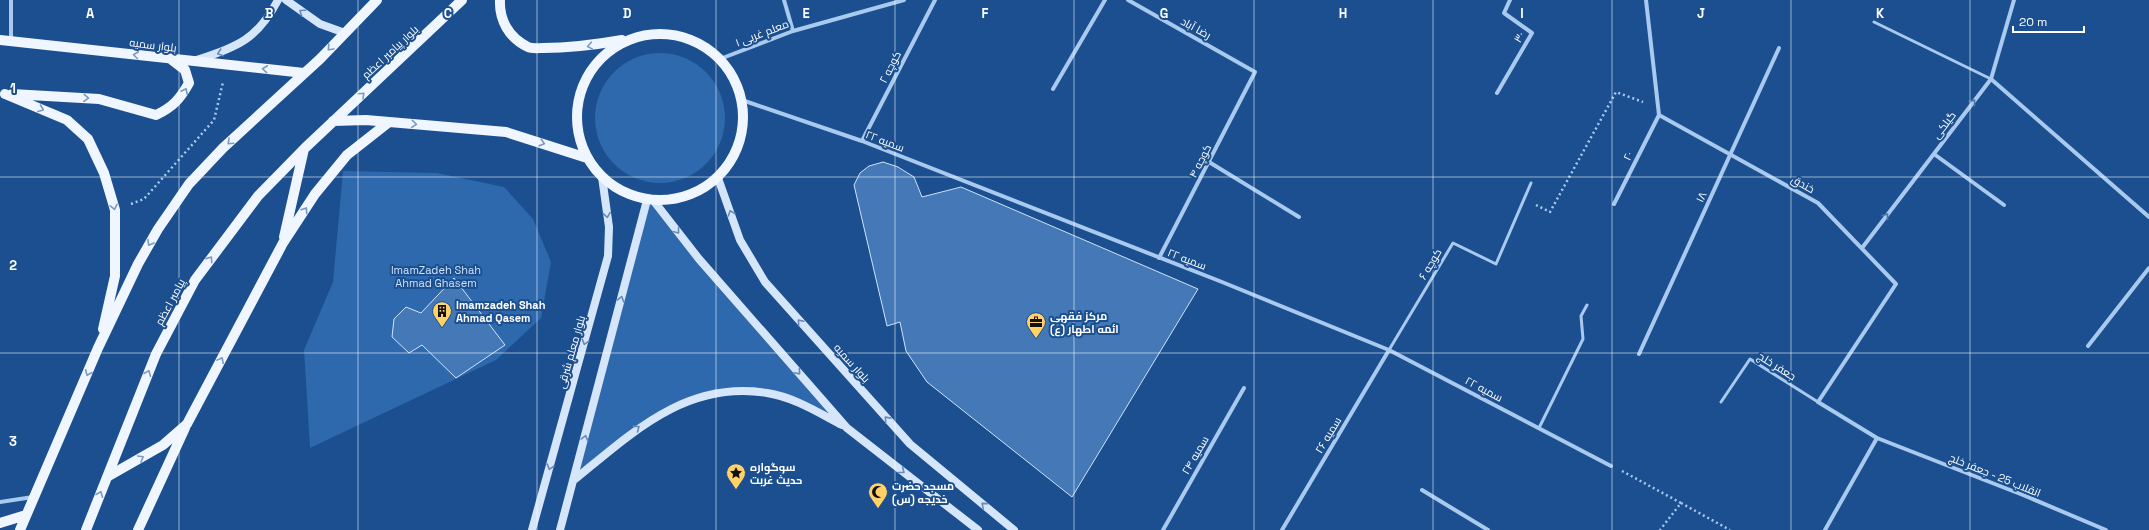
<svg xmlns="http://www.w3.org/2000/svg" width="2149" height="530" font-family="'Space Grotesk',Cairo,sans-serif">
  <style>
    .green { fill: #2e69ad }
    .building { fill: #4478b7; stroke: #cfe3fa }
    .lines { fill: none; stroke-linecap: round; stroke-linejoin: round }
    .path { stroke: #a9c9ee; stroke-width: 2.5; stroke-dasharray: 2 3; stroke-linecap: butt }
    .lane { stroke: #a9c9ee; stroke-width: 3 }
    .street { stroke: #a9c9ee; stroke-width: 4 }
    .secondary { stroke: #d6e6fa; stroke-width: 8 }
    .primary { stroke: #f0f6ff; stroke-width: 10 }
    .oneway { stroke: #668bba }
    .oneway2 { stroke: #7b9ac1 }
    .oneway3 { stroke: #4674ac }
    .grid { fill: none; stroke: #fff; stroke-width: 1; stroke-opacity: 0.55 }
    .labels { text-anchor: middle; stroke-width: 4; stroke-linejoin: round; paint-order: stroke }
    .street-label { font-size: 11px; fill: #fff; stroke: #1b4f8f }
    .park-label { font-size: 11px; fill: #cfe3fa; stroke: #1b4f8f }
    .poi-label { font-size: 11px; font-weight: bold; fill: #fff; stroke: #1b4f8f; text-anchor: start }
    .grid-label { font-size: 13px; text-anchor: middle; font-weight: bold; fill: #fff; stroke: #1b4f8f; stroke-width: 4; stroke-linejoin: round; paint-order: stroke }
  </style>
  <rect width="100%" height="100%" fill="#1b4f8f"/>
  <path class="green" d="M595 118a65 65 0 1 1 130 0a65 65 0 1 1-130 0Z
    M343,171L437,173L504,187L533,219L551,262L541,318L496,360L310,448L304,350L333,282Z
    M650,202L847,428L767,393L731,392L669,409L574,480Z"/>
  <path class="building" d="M883,162L898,167L914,177L922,197L961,187L1198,289L1072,497L927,382L906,351L900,322L887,326L854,185L860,173L869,166Z
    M454,278L505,345L456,378L422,345L409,353L392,337L394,319L406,307L421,313Z"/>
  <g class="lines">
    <path class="path" d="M131,204L144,199L214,120L223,82
      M1536,205L1550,212L1616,92L1643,102
      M1622,471L1681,503L1660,530
      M1681,503L1730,530"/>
    <path class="lane" d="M1874,22L1991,79
      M1389,350L1453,243L1496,264L1531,183
      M1721,402L1750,359L1818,402
      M1539,428L1583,339L1581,316L1587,305"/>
    <path class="street" d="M11,0V40
      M784,0L793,31
      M1128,0L1255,72L1159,258
      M1646,0L1659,115L1818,203L1896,284L1818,402L1877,438L1825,530
      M720,59L793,31L904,0
      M1991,79L2149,217
      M1053,89L1105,0
      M1497,93L1532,33L1504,13L1510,0
      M742,100L862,141L1222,282L1389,350L1611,466
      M862,141L935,0
      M1934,154L2004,205
      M1209,162L1299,217
      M1614,204L1659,115
      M1862,248L1991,79L2014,0
      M2088,346L2149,268
      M1639,354L1779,48
      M1877,438L2023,495L2106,530
      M1422,490L1488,530
      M0,502L33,497
      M1163,530L1244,388
      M1282,530L1389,350"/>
    <path class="secondary" d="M286,0L320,24L345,33
      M197,60C238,46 257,40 278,0
      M718,178L740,240L765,282L910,444L1014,530
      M653,200L699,259L847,428L978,530
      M574,480C632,433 686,380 767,393C794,397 819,413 842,425
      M532,530L608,256L609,227L602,177
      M560,530L647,200"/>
    <path class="primary" d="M500,0C499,20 509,38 528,47C532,49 538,48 543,48C572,48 594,45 622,40
      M577 117a83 83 0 1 1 166 0a83 83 0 1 1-166 0Z
      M0,40L304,73
      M5,94L67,120L88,139L104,173L115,210V276L103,329
      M12,94L99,99L156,115C173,107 180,99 189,83L185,70L172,60
      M333,121L366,120L506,132L587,158
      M284,237L304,149
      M107,477L163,445L187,424L283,243L315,194L347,155L389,122
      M0,523L26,515
      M20,530L98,348L138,264L158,229L189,184L223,148L320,59L377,0
      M86,530L156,354L195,280L258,196L305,148L462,0
      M138,530L185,428"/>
  </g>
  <defs><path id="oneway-chevron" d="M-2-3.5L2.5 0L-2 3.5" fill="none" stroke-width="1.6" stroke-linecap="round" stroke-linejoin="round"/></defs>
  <g class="oneway">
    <use href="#oneway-chevron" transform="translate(302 12) rotate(-145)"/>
    <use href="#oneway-chevron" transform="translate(220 53) rotate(161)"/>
    <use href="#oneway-chevron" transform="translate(731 213) rotate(-109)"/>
    <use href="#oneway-chevron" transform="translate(607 215) rotate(81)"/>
    <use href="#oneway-chevron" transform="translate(677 231) rotate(52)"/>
    <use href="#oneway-chevron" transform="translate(621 299) rotate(-75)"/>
    <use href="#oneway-chevron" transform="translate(800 322) rotate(-131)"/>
    <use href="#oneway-chevron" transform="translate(585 342) rotate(106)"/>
    <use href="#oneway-chevron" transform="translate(798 372) rotate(49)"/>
    <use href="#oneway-chevron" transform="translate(887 419) rotate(-132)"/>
    <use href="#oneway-chevron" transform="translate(637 428) rotate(-37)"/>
    <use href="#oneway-chevron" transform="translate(585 438) rotate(-75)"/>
    <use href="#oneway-chevron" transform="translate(550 467) rotate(106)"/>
    <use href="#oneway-chevron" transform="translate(902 471) rotate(38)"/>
    <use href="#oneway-chevron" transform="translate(984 505) rotate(-140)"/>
  </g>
  <g class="oneway2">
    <use href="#oneway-chevron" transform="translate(590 46) rotate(170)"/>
    <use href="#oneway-chevron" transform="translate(330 48) rotate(133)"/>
    <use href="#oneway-chevron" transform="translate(136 55) rotate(-173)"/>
    <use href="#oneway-chevron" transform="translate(265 69) rotate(-174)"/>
    <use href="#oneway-chevron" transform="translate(185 91) rotate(-63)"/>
    <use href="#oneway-chevron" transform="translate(362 95) rotate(-43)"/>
    <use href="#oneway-chevron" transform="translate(86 98) rotate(3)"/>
    <use href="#oneway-chevron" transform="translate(41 109) rotate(23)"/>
    <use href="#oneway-chevron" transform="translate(414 124) rotate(5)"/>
    <use href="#oneway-chevron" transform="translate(230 142) rotate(137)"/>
    <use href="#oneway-chevron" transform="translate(542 143) rotate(16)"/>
    <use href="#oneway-chevron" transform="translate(114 207) rotate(78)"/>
    <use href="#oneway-chevron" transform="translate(305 210) rotate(-56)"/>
    <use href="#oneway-chevron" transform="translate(150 243) rotate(119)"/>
    <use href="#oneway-chevron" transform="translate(210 259) rotate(-55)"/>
    <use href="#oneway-chevron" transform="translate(221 360) rotate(-62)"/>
    <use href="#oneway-chevron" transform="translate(88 373) rotate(113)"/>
    <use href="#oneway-chevron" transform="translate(148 373) rotate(-68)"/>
    <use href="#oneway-chevron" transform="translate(141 458) rotate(-30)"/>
    <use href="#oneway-chevron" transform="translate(100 494) rotate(-68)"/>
  </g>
  <g class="oneway3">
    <use href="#oneway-chevron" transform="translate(1973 102) rotate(-53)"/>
    <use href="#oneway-chevron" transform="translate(1886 216) rotate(-53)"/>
  </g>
  <path class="grid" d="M179,0V530M358,0V530M537,0V530M716,0V530M895,0V530M1074,0V530M1254,0V530M1433,0V530M1612,0V530M1791,0V530M1970,0V530M0,177H2149M0,353H2149"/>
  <defs>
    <symbol id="building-pin" viewBox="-11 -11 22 30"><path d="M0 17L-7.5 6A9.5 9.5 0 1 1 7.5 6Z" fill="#ffd166" stroke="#1b4f8f"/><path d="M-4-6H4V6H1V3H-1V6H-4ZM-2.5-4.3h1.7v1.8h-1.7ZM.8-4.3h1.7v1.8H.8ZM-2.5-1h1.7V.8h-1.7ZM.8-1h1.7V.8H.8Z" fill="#111"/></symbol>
    <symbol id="office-pin" viewBox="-11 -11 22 30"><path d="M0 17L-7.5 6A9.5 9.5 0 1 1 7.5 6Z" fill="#ffd166" stroke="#1b4f8f"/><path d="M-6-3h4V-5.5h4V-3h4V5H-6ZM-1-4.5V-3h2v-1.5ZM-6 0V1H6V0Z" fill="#111"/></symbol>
    <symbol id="sight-pin" viewBox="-11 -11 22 30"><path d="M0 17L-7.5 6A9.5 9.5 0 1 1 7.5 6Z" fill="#ffd166" stroke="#1b4f8f"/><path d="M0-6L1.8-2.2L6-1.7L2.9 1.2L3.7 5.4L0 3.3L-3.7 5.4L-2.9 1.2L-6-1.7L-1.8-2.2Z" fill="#111"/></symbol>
    <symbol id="mosque-pin" viewBox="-11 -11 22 30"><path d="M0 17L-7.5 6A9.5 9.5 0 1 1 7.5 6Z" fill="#ffd166" stroke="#1b4f8f"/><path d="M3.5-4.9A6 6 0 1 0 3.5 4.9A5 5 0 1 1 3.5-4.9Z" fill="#111"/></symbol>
  </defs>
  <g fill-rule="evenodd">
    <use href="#building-pin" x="431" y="300" width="22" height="30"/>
    <use href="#office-pin" x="1025" y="311" width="22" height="30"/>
    <use href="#sight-pin" x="725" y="462" width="22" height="30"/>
    <use href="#mosque-pin" x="867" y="481" width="22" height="30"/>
  </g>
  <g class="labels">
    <g class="street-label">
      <text transform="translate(1196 28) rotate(29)" y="4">رضا آباد</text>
      <text transform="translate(762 33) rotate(-21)" y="4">معلم غربی ۱</text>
      <text transform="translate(1519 37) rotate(-60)" y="4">۳۰</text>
      <text transform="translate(153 45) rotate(7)" y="4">بلوار سمیه</text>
      <text transform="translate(390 52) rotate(-43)" y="4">بلوار پیامبر اعظم</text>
      <text transform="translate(890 67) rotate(-63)" y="4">کوچه ۲</text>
      <text transform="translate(1944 125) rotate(-53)" y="4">گیلکی</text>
      <text transform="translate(885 141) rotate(21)" y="4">سمیه ۲۲</text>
      <text transform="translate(1628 156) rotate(-64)" y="4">۲۰</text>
      <text transform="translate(1200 161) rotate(-63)" y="4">کوچه ۴</text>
      <text transform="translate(1803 184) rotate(29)" y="4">خندق</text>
      <text transform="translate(1701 197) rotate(-65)" y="4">۱۸</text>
      <text transform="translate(1187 259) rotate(21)" y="4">سمیه ۲۲</text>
      <text transform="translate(1430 264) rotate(-59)" y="4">کوچه ۶</text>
      <text transform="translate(170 302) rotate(-62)" y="4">پیامبر اعظم</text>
      <text transform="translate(571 352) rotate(-74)" y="4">بلوار معلم شرقی</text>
      <text transform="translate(852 363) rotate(48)" y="4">بلوار سمیه</text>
      <text transform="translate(1777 366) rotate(32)" y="4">جعفر خلج</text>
      <text transform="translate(1484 389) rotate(28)" y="4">سمیه ۲۲</text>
      <text transform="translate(1328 435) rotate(-59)" y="4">سمیه ۲۶</text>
      <text transform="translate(1195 455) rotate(-60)" y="4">سمیه ۲۴</text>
      <text transform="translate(1995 475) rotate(22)" y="4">انقلاب 25 - جعفر خلج</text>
    </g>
    <g class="park-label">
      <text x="436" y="274">ImamZadeh Shah<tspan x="436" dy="13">Ahmad Ghasem</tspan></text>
    </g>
    <g class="poi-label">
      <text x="456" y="309">Imamzadeh Shah<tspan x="456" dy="13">Ahmad Qasem</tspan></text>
      <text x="1050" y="320">مرکز فقهی<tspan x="1050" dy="13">ائمه اطهار (ع)</tspan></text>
      <text x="750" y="471">سوگواره<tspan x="750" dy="13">حدیث غربت</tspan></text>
      <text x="892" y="490">مسجد حضرت<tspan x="892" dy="13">خدیجه (س)</tspan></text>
    </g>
  </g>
  <g class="grid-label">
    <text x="90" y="18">A</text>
    <text x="269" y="18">B</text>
    <text x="448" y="18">C</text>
    <text x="627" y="18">D</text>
    <text x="806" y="18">E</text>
    <text x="985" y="18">F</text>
    <text x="1164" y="18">G</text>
    <text x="1343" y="18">H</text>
    <text x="1522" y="18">I</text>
    <text x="1701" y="18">J</text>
    <text x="1880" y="18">K</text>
    <text x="13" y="93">1</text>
    <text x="13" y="270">2</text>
    <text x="13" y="446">3</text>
  </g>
  <path d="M2013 26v6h71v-6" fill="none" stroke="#ffffff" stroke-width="2"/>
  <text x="2019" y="26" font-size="12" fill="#ffffff" stroke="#1b4f8f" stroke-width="3" paint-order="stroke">20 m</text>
</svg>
